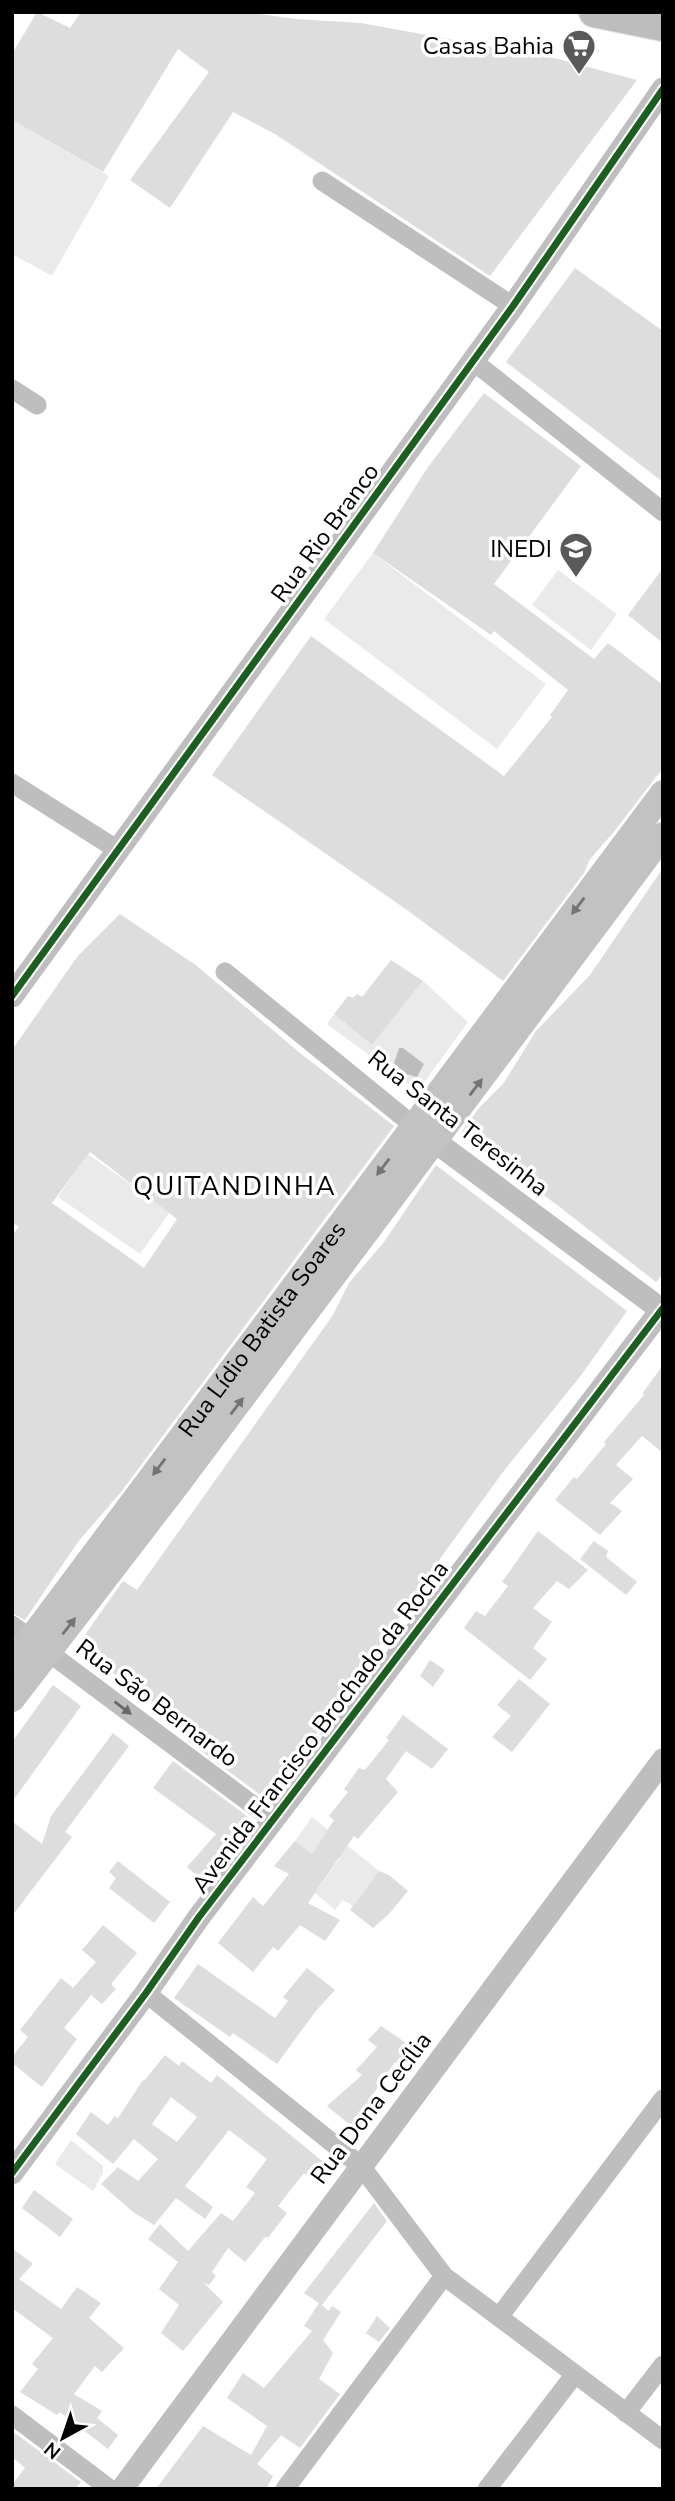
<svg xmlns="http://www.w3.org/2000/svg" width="675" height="2501" font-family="'Nunito Sans',sans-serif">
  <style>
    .green { fill: #eaeaea }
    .water { fill: #bcbcbc }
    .building { fill: #ddd; fill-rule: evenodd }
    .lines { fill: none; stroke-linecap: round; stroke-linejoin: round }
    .primary-casing { stroke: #dbdbdb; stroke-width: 32 }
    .minor { stroke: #bebebe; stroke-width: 19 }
    .tertiary { stroke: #bebebe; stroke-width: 23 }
    .secondary { stroke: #c2c2c2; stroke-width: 26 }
    .primary { stroke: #bdbdbd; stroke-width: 30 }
    .cycleway-casing { stroke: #fff; stroke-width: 11 }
    .cycleway { stroke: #1b5e20; stroke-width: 7 }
    .oneway { fill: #747474 }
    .oneway2 { fill: #686868 }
    .labels { text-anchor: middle; stroke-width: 7; stroke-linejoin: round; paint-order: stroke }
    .poi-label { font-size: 24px; fill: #000; stroke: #fff; text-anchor: end }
    .street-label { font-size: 24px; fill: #000; stroke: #fff }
    .neighbourhood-label { font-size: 26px; letter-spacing: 2px; fill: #000; stroke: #fff }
  </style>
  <rect width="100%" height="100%" fill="#fff"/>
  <path class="green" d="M12,120L109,176L52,276L12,254Z
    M373,553L546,684L497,749L324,619Z
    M558,570L617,614L591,650L532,605Z
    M423,981L468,1022L418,1091L327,1024L334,1014L372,1045Z
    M88,1154L170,1212L140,1254L58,1197Z
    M312,1817L379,1871L353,1906L343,1900L335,1910L315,1893L340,1858L320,1842L312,1854L295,1841Z
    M71,2140L103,2166V2173L93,2191L55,2164Z"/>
  <path class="water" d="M399,1048H403L424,1064L417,1077L406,1074L394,1063Z"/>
  <path class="building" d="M37,12L70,28L81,12H244L296,19L361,23L558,59L637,80L490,276L275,134L233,112L170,208L130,180L209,72L178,49L103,172L12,120V54Z
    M575,268L663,331V482L506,362Z
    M484,393L581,466L494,584L594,659L608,643L663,685V768L613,833L590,859L584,873L503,981L407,910L212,775L311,636L504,776L552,717L550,715L568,690L494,631L491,635L373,553L428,467Z
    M663,568V643L628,615Z
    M663,868V1274L656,1282L557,1205L461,1133L479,1108L503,1084L536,1031L590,975Z
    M120,914L197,966L300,1053L394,1126L121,1492L78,1542L25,1620L12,1613V1235L19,1227L12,1222V1050L77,957ZM90,1152L177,1219L144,1268L52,1203Z
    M391,960L423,981L372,1045L334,1014L348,996L353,998L357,994L362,997Z
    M436,1165L627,1311L579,1378L506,1468L447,1549L334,1710L272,1793L268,1791L263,1797L188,1741L190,1738L177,1720L77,1646L123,1581L137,1590L333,1315L349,1283L384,1242Z
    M663,1365V1453L642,1436L616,1465L633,1479L610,1503L622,1511L600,1535L555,1500L574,1477L577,1479L606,1444L604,1442L644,1395L642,1394Z
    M538,1531L588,1570L569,1589L557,1581L533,1608L552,1622L533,1648L547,1659L530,1680L464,1628L476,1611L485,1616L508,1586L502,1582Z
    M594,1541L608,1551L606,1557L637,1582L626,1595L580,1559Z
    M430,1660L445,1670L433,1687L420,1676Z
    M519,1679L550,1704L512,1752L492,1737L511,1716L497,1705Z
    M53,1685L81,1706L12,1802V1742Z
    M403,1715L448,1749L432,1769L406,1751L386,1779L398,1792L358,1839L354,1836L308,1903L340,1920L325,1941L300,1925L278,1951L273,1947L253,1972L218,1943L253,1897L263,1906L289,1874L274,1866L295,1841L312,1854L334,1820L329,1816L348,1792L344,1789L359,1768L365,1770L389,1740L386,1738Z
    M113,1733L129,1746L65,1832L72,1837L12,1916V1821L42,1844L51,1816Z
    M173,1761L248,1817L216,1860L220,1864L204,1882L187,1867L216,1834L153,1788Z
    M118,1861L170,1902L154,1923L109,1888L116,1878L109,1872Z
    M379,1871L389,1875L408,1891L389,1914L373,1928L350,1910Z
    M103,1925L137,1953L111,1984L116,1989L102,2004L91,1995L64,2028L77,2039L42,2087L12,2063V2057L28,2037L20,2030L61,1978L73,1988L96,1962L82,1950Z
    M198,1964L275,2018L288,2001L283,1997L307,1968L335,1990L315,2012L277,2064L233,2033L230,2037L174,1998Z
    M381,2026L412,2047L397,2064L395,2062L370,2099L381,2106L359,2132L327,2106L362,2075L356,2070L377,2047L368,2040Z
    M165,2055L179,2066L182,2061L211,2083L217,2075L326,2164L315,2181L304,2173L278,2206L287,2213L268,2238L266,2236L245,2262L228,2248L212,2272L216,2276L209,2285L204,2283L223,2302L183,2351L161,2333L179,2305L159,2289L178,2262L148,2239L160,2224L188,2251L221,2213L233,2221L255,2193L246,2187L267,2159L229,2130L185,2186L213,2207L205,2219L176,2198L154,2225L133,2212L101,2184L118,2167L138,2181L158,2159L134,2139L113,2164L76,2134L91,2112L108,2125L115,2116L118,2118L143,2080L144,2081ZM171,2097L197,2117L177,2142L152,2124Z
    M34,2190L73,2219L60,2237L22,2208Z
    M374,2203L387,2221L322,2305L304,2293Z
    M12,2248L33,2264L19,2279L61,2309L77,2287L101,2303L89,2318L124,2348L102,2372L95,2366L74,2394L102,2411L97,2418L118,2435L108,2449L60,2412L57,2415L20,2392L38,2369L32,2364L53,2338L12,2308Z
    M319,2303L329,2311L332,2306L341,2312L323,2340L333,2353L319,2379L340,2394L300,2448L281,2435L257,2464L273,2476L266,2489H156L203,2426L251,2455L267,2426L227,2398L243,2373L264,2388L312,2331L304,2326Z
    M377,2316L390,2328L379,2342L366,2333Z
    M12,2431L81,2482L75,2489H12V2485L25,2468L12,2457Z"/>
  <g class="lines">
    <defs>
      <path id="primary" d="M594,12L663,26"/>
    </defs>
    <use href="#primary" class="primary-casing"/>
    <path class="minor" d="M322,181L513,306
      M473,361L663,512
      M12,389L37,405
      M12,783L118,850
      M225,972L414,1126
      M12,1625L273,1820
      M146,1993L361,2166L444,2276L663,2440
      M499,2317L663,2099
      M626,2413L663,2365
      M12,2415L110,2489
      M285,2489L444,2276
      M487,2489L575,2374"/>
    <path class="tertiary" d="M12,996L513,306L663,89
      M421,1131L663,1311
      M12,2173L146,1993L199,1917L663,1308
      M122,2489L663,1760"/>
    <g class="secondary">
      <path id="s1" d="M12,1664L663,793"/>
      <path d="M12,1699L176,1486L663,835"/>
    </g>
    <use href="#primary" class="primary"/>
    <defs>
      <path id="cycleway" d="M12,996L513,306L663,89
        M12,2173L146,1993L199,1917L663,1308"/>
    </defs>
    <use href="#cycleway" class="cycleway-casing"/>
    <use href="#cycleway" class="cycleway"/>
  </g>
  <defs><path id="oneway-solid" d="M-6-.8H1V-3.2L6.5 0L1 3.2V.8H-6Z" transform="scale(1.75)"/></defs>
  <g class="oneway">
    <use href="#oneway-solid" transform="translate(578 906) rotate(127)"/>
    <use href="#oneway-solid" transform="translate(476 1087) rotate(-53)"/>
    <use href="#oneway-solid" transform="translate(383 1167) rotate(127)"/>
    <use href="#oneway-solid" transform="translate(237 1406) rotate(-53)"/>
    <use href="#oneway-solid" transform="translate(159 1467) rotate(127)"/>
    <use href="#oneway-solid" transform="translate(69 1626) rotate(-52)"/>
  </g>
  <use class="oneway2" href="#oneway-solid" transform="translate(123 1708) rotate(37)"/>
  <defs>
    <symbol id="supermarket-pin" viewBox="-11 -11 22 30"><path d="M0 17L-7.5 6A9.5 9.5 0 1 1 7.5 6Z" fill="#595959" stroke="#fff"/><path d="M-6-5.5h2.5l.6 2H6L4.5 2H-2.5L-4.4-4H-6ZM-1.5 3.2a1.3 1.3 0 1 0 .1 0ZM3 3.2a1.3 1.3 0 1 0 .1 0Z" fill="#fff"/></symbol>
    <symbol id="school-pin" viewBox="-11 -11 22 30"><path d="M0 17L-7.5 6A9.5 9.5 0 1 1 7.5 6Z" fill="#595959" stroke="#fff"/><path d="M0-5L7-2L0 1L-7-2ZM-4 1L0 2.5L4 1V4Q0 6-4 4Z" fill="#fff"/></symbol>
  </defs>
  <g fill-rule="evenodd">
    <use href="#supermarket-pin" x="560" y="27" width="38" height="52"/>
    <use href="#school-pin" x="557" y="530" width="38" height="52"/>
  </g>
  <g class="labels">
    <g class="poi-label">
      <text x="554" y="54">Casas Bahia</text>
      <text x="552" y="557">INEDI</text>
    </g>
    <g class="street-label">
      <text transform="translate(325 533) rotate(-54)" y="8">Rua Rio Branco</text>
      <text transform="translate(458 1123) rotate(38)" y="8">Rua Santa Teresinha</text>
      <text dy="8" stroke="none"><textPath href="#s1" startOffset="418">Rua Lídio Batista Soares</textPath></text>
      <text transform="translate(157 1703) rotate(37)" y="8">Rua São Bernardo</text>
      <text transform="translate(320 1727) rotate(-53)" y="8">Avenida Francisco Brochado da Rocha</text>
      <text transform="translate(371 2108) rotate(-53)" y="8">Rua Dona Cecília</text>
    </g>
    <g class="neighbourhood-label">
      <text x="235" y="1195">QUITANDINHA</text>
    </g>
  </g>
  <rect width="675" height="2501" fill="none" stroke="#000000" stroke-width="28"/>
  <g transform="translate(63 2438) rotate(220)" stroke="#ffffff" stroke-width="5" paint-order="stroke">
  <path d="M0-5L12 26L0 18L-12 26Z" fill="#000000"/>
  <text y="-10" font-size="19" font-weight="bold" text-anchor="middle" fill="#000000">N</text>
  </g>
</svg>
